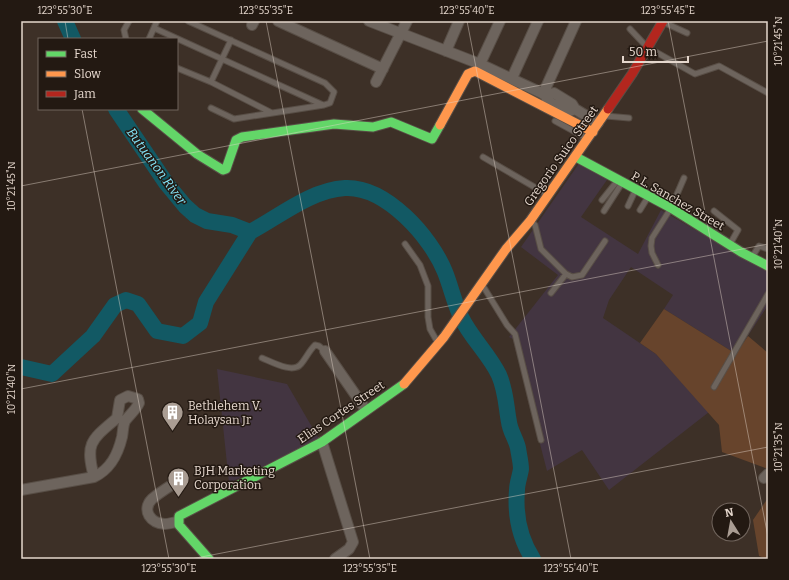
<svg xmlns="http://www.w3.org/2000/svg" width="789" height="580" font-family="Bitter,serif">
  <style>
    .industrial { fill: #433541 }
    .green { fill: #67442c }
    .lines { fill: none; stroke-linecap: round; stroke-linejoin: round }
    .river { stroke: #125964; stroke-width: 16 }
    .lane-casing { stroke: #584e46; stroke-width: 7 }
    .street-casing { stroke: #584e46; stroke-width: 12 }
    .fast-casing { stroke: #584e46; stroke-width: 11 }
    .slow-casing { stroke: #584e46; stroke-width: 11 }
    .jam-casing { stroke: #584e46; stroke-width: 11 }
    .lane { stroke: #6d645d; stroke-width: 5 }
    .street { stroke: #6d645d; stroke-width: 10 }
    .fast { stroke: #63d668; stroke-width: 9 }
    .slow { stroke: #ff974d; stroke-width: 9 }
    .jam { stroke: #b3261e; stroke-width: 9 }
    .ticks { fill: none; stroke: #e5d7cd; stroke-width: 1; stroke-opacity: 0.45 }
    .labels { text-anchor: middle; stroke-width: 3; stroke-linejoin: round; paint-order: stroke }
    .street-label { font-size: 12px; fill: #e5d7cd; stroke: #231912 }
    .poi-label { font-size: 12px; fill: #e5d7cd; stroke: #231912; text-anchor: start }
    .water-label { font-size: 13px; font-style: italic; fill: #83e5f9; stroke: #231912 }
    .neatline { fill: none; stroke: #e5d7cd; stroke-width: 1.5 }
    .ticks-label { font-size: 10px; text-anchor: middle; fill: #e5d7cd }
  </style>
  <rect width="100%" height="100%" fill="#3d3027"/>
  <path class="industrial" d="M580,162L609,177L581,217L638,254L661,210L768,272V305L736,354L664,309L673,295L631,267L609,300L603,318L656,354L709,412L609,490L582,450L547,471L513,339L509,337L558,275L521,247Z
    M217,369L287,384L319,439L229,483Z"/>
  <path class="green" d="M664,309L736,354L748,336L768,353V469L722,452L719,425L656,354L640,343Z
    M768,498V559L759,556L753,520Z"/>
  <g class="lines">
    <path class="river" d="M65,21L73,39
      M116,109L166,183L185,206L195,215L207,221L232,225L250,232C280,216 311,190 345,188C386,186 431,237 445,272C451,287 454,302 461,317C471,338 489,354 499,375C506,391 506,406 509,422C510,431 516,439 518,448C519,455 521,463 521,469C520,476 517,483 517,490C515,514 520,539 533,559
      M21,367L52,374L93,336L115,305L126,300L138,304L157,331L183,336L200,323L206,302L250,232"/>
    <defs>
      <path id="lane" d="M188,21L325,83L334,92L330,103L324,105L234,119L211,108
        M663,22L687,33
        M154,28L323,105
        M630,29L647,47L695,74L719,66L768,93
        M126,39L124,30L129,21
        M149,39L157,21
        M177,68L211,82L272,113
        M211,82L231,40
        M606,116L629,118
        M555,121L588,139
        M483,157L548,195
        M602,200L618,180
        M628,206L635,191
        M640,210L648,197
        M604,211L622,183
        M714,211L738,230L730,244
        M531,221L535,225L541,249L566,274L572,277L582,275L605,241
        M405,244L420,265L428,286V317L430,329L438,343
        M752,257L759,246L768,249
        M658,265L652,253L651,246L652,238L671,208L684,178
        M483,286L507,325L515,334L541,440
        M551,293L566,274
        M262,358C272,362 293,374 301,364C306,358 309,351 315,345L319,346L325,351
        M714,387L768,294"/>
      <path id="street" d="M278,21L383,69
        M369,21L480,64L546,95L547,101L567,112L575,109L598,123
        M252,25L254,21
        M446,51L459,21
        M480,64L500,21
        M512,78L538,21
        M376,82L407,21
        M543,94L576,21
        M546,95L554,93L572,104L575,109
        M325,351L366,410
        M322,442L353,542L349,549L335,559
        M94,477C85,443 91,440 117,418
        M764,478L768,474
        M21,490L94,477C111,469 118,454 122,437C123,432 123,425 125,421C129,415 136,410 139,403L138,399L128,396L120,400L117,418
        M178,522C174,522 169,524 165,524C151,524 141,510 152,499C161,491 174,484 184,477"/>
      <path id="fast" d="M142,109L197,154L223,170L226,169L236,140L242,137L334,124L373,127L391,122L432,139L440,125
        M576,157L671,208L741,252L768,266
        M209,559L179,525V516L322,442L404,384"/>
      <path id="slow" d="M440,125L468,74L475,71L593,132
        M404,384L444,337L506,249L530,221L608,109"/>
      <path id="jam" d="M608,109L632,74L663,21"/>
    </defs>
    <use href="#lane" class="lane-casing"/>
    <use href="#street" class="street-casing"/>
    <use href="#fast" class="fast-casing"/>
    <use href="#slow" class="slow-casing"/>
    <use href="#jam" class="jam-casing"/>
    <use href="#lane" class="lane"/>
    <use href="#street" class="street"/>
    <use href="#fast" class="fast"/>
    <use href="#slow" class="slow"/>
    <use href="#jam" class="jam"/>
  </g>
  <path class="ticks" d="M65,21L68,39M266,21L370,559M467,21L571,559M668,21L768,537M82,109L169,559M21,186L768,41M21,389L768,244M191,559L768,447"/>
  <defs>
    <symbol id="building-pin" viewBox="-11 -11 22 30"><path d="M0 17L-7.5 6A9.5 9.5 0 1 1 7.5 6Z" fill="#aa9d93" stroke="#231912"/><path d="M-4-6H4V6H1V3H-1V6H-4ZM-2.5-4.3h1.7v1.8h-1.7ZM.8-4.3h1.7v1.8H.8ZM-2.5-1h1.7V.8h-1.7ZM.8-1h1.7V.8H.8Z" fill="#fff"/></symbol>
  </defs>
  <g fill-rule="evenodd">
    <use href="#building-pin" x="160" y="400" width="25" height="34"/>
    <use href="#building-pin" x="166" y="466" width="25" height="34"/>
  </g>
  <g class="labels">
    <g class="street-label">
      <text transform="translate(561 156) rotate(-55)" y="4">Gregorio Suico Street</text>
      <text transform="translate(678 201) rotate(30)" y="4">P. L. Sanchez Street</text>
      <text transform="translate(341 412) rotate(-34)" y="4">Elias Cortes Street</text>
    </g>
    <g class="poi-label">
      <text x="188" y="410">Bethlehem V.<tspan x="188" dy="14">Holaysan Jr</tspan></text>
      <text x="194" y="475">BJH Marketing<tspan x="194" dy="14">Corporation</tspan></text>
    </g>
    <g class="water-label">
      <text transform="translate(157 166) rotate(54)" y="5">Butuanon River</text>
    </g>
  </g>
  <rect width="789" height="580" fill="none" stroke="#231912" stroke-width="44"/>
  <rect x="38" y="38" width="140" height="72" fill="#231912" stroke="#71655d"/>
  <rect x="46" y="51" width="20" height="6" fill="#63d668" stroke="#71655d"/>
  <text x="74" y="58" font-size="12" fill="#e5d7cd">Fast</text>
  <rect x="46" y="71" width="20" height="6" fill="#ff974d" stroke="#71655d"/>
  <text x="74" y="78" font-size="12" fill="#e5d7cd">Slow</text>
  <rect x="46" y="91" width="20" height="6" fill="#b3261e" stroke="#71655d"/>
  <text x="74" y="98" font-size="12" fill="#e5d7cd">Jam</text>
  <g transform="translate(731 522) rotate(349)"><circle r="19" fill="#231912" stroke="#71655d"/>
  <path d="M0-3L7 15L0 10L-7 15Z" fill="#aa9d93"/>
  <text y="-6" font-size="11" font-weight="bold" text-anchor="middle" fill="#e5d7cd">N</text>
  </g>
  <path d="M623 56v6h65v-6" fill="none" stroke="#e5d7cd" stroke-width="2"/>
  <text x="629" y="56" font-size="12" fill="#e5d7cd" stroke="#231912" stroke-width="3" paint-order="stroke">50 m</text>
  <rect x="22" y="22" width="745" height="536" class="neatline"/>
  <g class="ticks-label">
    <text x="65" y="14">123°55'30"E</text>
    <text x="266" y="14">123°55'35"E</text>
    <text x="467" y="14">123°55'40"E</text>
    <text x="668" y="14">123°55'45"E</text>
    <text transform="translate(778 41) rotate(-90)" y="4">10°21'45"N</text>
    <text transform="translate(11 186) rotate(-90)" y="4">10°21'45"N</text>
    <text transform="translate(778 244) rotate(-90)" y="4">10°21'40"N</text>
    <text transform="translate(11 389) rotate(-90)" y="4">10°21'40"N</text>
    <text transform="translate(778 447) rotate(-90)" y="4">10°21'35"N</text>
    <text x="169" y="572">123°55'30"E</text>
    <text x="370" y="572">123°55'35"E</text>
    <text x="571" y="572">123°55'40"E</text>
  </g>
</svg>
